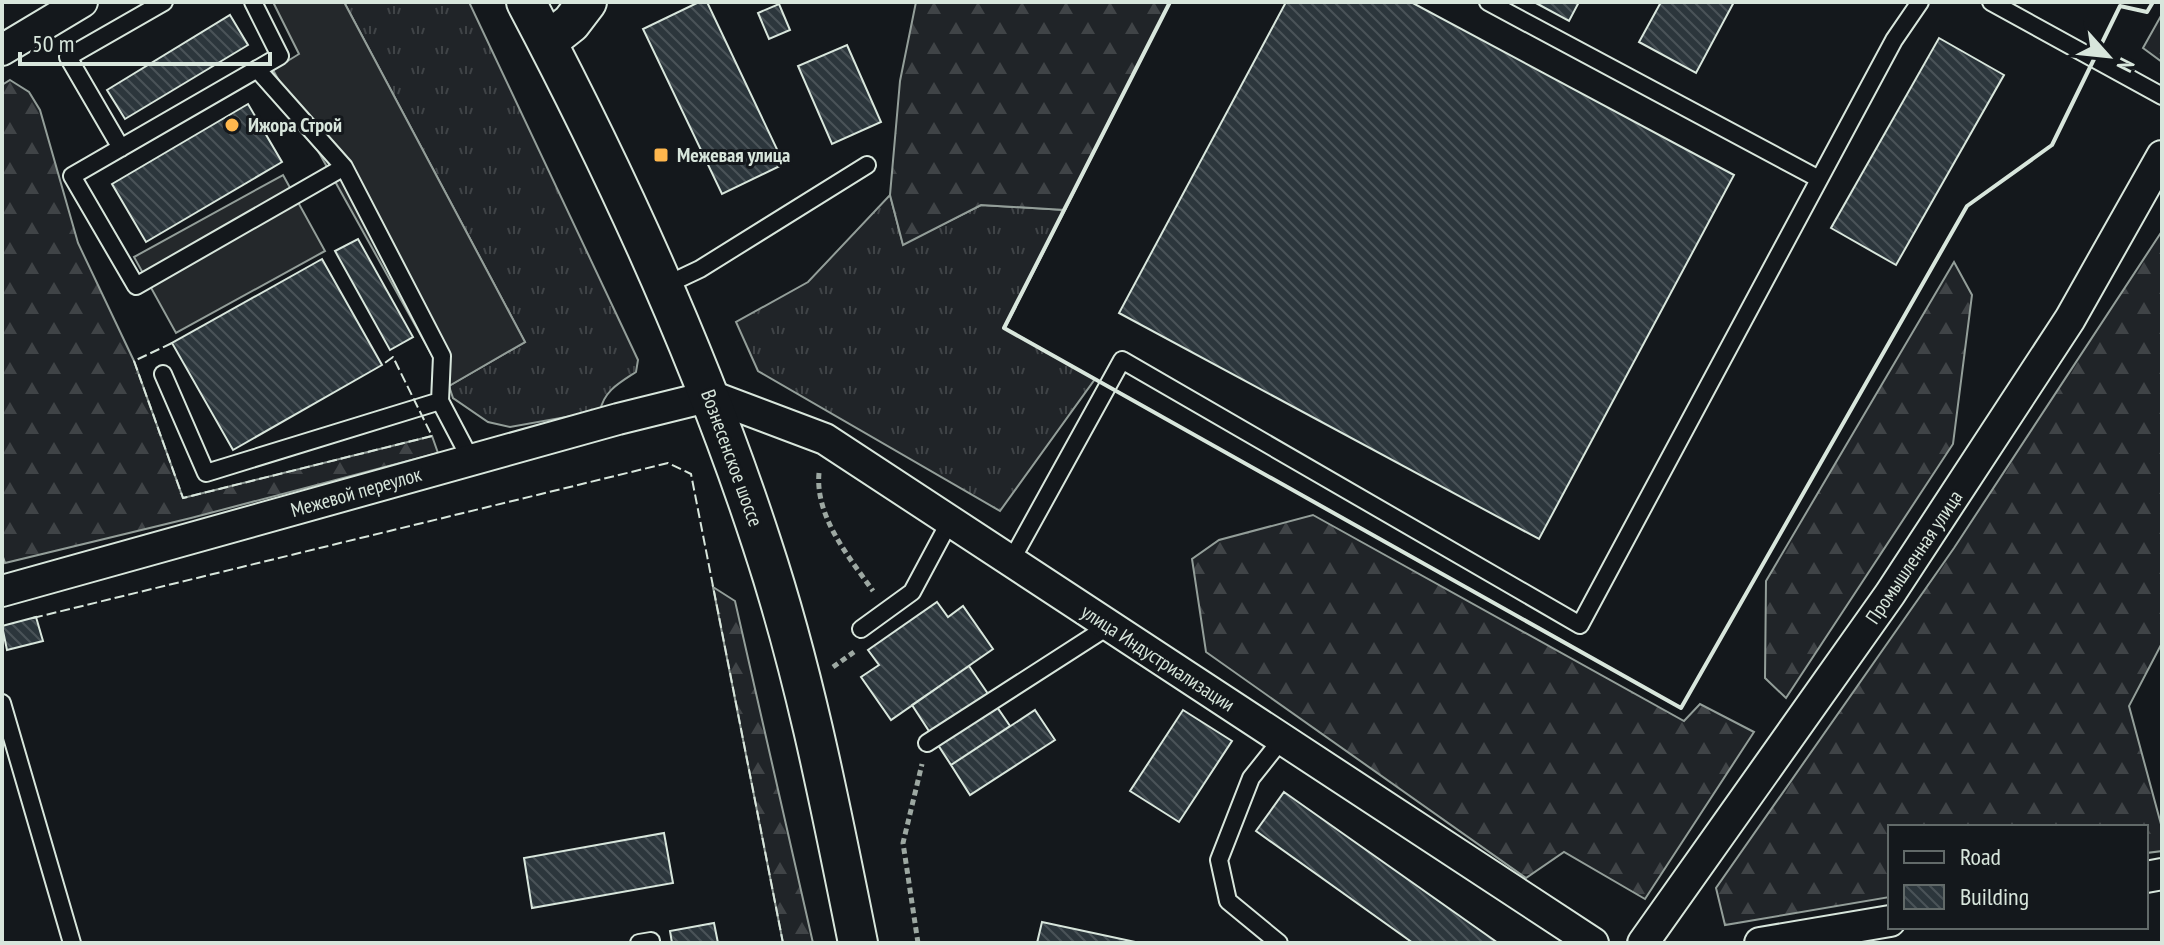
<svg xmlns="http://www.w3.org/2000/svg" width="2164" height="945" font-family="'PT Sans Narrow',sans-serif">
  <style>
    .grass { fill: url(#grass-tufts); stroke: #939e99; stroke-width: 2 }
    .forest { fill: url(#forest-firs); stroke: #939e99; stroke-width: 2 }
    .parking { fill: #24282b; stroke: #939e99; stroke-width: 2 }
    .building { fill: url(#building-back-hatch); stroke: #d8e6dc; stroke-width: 2 }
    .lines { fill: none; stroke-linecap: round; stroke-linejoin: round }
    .service-casing { stroke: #d8e6dc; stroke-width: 20 }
    .minor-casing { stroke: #d8e6dc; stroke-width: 34 }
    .tertiary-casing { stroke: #d8e6dc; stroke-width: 42 }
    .path { stroke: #9da8a2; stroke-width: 5; stroke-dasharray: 6 4; stroke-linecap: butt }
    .service { stroke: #14181c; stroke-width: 16 }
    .minor { stroke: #14181c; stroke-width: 30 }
    .tertiary { stroke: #14181c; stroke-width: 38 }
    .fence { stroke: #d8e6dc; stroke-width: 2; stroke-dasharray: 10 4; stroke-linecap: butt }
    .wall { stroke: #d8e6dc; stroke-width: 4 }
    .poi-dot { fill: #ffb74d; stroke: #14181c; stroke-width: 3 }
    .labels { text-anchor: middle; stroke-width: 6; stroke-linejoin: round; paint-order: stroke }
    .poi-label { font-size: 20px; font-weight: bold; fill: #d8e6dc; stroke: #14181c; text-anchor: start }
    .street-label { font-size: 20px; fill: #d8e6dc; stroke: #14181c }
  </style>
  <defs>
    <pattern id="grass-tufts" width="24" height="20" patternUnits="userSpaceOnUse" patternTransform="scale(2)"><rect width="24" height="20" fill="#202428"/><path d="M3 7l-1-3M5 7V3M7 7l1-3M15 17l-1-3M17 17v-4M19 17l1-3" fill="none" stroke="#404447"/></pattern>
    <pattern id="forest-firs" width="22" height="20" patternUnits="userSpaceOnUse" patternTransform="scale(2)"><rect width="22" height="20" fill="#202428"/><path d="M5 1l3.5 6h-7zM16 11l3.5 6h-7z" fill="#404447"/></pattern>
    <pattern id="building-back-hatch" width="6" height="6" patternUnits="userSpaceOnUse" patternTransform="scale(2)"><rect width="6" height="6" fill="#2c363c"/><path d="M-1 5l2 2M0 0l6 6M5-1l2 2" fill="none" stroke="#4a5358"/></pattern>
  </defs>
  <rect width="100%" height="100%" fill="#14181c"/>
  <path class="grass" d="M344,2H469L638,360L636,372C619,383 604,391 600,411L510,427L488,422L453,398L449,386L525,342Z
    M890,195L903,244L981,205L1065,210L1005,328L1095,379L1000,511L758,371L736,322L808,282Z"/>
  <path class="forest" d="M916,2H1170L1065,210L981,205L903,245L890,195L900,81Z
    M2162,14V62L2143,48Z
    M10,80L29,92L40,110L78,243L134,361L183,498L432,436L438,453L191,518L5,563L2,554V85Z
    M2162,231V643L2129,706L2162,828V851L2146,853V827H1890V897L1725,925L1716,888L1954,548Z
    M1954,262L1972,295L1953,444L1786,698L1765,678L1766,581Z
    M1313,515L1684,721L1700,704L1754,732L1645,899L1564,852L1526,878L1206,652L1192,559L1219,540Z
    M713,587L735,601L813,943H783Z"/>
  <path class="parking" d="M273,2H344L525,342L449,386L273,70L299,54Z
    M283,175L325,251L176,333L134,257Z"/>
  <path class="building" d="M699,2H707L784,164L722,194L643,29Z
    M1286,2H1411L1734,175L1539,539L1119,313Z
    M1534,2H1579L1569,21Z
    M1661,2H1734L1696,73L1639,42Z
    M779,4L790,30L769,39L758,13Z
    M230,15L248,45L125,119L107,90Z
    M1939,38L2004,75L1896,265L1831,228Z
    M847,45L881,122L832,144L798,66Z
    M248,104L282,162L146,242L112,184Z
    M358,239L413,337L390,350L335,251Z
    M322,259L382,365L233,450L172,343Z
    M937,602L948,617L963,606L993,649L891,720L861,677L879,665L868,650Z
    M36,617L43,641L7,650L2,626Z
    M969,666L1010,726L951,765L912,705Z
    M1035,710L1055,740L970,795L951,765Z
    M1183,710L1232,741L1179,822L1130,791Z
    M1284,792L1498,943H1413L1256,831Z
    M664,833L673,883L532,908L524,858Z
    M1042,922L1140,943H1037Z
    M714,923L718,943H672L670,931Z"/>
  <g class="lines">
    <defs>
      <path id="service" d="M253,2L280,56L72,176L136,286L344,167
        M1488,2L1819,179
        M1991,2L2162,96
        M257,69L344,167L442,356L440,401L471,460
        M121,148L68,57L164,2
        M664,286L700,269L867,165
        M163,374L206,473L440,401
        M1011,561L1122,360L1580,625L1894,40L1920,2
        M861,629L912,592L950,521
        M2,703L72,943
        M927,743L1109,626
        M639,943L651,941
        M1279,943L1228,901L1219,860L1251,778L1282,739"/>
      <path id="minor" d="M2,50L82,2
        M2,591L618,419L711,396L825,439L1593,943
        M2146,877L2162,874
        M1643,943L1890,594L2070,319L2162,156
        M1760,943L1890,921"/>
      <path id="tertiary" d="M526,2C618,176 701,356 762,544C805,674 831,809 858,943
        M547,42L571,23L587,2"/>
    </defs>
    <use href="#service" class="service-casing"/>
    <use href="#minor" class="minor-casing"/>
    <use href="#tertiary" class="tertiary-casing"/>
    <path class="path" d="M819,473C815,517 849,557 873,591
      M833,667L854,652
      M918,943L903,843L922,764"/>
    <use href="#service" class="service"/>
    <use href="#minor" class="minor"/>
    <use href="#tertiary" class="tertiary"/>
    <path class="fence" d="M172,343L134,361L183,498L432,436L393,357L382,365
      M33,618L668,463L691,474L783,943"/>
    <path class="wall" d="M1170,2L1004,328L1681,708L1967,206L2052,145L2120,6L2147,12L2153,2"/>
  </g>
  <g class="poi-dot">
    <circle cx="232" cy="125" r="8"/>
    <rect x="653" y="147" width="16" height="16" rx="4"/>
  </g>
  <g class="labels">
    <g class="poi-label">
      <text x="248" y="132">Ижора Строй</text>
      <text x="677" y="162">Межевая улица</text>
    </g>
    <g class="street-label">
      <text transform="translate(732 458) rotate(70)" y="7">Вознесенское шоссе</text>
      <text transform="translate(356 492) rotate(-16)" y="7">Межевой переулок</text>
      <text transform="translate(1914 557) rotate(-56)" y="7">Промышленная улица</text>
      <text transform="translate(1158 658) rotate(33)" y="7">улица Индустриализации</text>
    </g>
  </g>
  <rect width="2164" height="945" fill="none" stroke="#d8e6dc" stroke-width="8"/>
  <rect x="1888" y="825" width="260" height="104" fill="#14181c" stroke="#626a69" stroke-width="2"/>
  <rect x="1904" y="851" width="40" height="12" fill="#14181c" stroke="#626a69" stroke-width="2"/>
  <text x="1960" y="865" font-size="24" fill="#d8e6dc">Road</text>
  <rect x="1904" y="885" width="40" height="24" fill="url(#building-back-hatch)" stroke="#626a69" stroke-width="2"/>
  <text x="1960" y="905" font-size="24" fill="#d8e6dc">Building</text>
  <g transform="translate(2108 56) rotate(117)" stroke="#14181c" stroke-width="6" paint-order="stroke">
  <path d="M0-6L14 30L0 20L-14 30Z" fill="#d8e6dc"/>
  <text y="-12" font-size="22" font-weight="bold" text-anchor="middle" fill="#d8e6dc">N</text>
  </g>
  <path d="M20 52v12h250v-12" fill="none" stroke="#d8e6dc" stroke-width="4"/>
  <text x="32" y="52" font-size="24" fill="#d8e6dc" stroke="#14181c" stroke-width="6" paint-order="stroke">50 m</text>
</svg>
